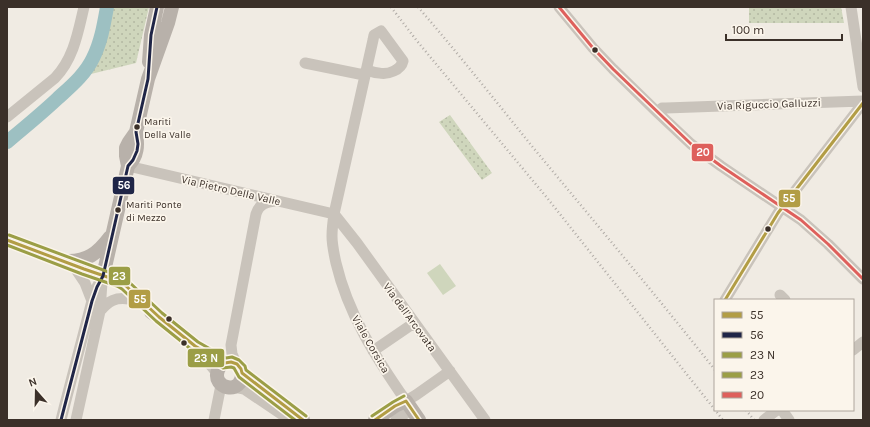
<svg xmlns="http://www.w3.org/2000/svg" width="870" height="427" font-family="Karla,sans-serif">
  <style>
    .grass { fill: url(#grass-dots) }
    .pitch { fill: #cfd6bc }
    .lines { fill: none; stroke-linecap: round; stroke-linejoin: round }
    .river { stroke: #9dc0c2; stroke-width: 14 }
    .minor { stroke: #c9c3bb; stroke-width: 11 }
    .major { stroke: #b8b1aa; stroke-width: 14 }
    .rail { stroke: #b0aba6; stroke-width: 2.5; stroke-dasharray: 1 3; stroke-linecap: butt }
    .bus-1-casing { stroke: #fbf5eb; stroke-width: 6 }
    .bus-2-casing { stroke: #fbf5eb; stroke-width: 6 }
    .bus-3-casing { stroke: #fbf5eb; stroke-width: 6 }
    .bus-4-casing { stroke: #fbf5eb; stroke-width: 6 }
    .bus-5-casing { stroke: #fbf5eb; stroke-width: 6 }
    .bus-1 { stroke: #b29d45; stroke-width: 3 }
    .bus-2 { stroke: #1f2547; stroke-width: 3 }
    .bus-3 { stroke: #9b9e46; stroke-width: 3 }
    .bus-4 { stroke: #9b9e46; stroke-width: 3 }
    .bus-5 { stroke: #de605c; stroke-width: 3 }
    .bus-dot { fill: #3b3029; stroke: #fbf5eb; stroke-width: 1.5 }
    .labels { text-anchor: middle; stroke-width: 3.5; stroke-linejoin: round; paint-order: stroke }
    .bus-label { font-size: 10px; fill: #3b3029; stroke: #fbf5eb; text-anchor: start }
    .street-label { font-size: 11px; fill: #3b3029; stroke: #fbf5eb }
    .line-badge { stroke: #fbf5eb; stroke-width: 1.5 }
    .badge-label { font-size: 11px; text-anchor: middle; font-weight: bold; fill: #fff }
  </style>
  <defs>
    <pattern id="grass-dots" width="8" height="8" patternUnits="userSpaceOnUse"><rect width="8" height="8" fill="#cfd6bc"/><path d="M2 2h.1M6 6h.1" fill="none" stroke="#b3b8a2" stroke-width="1.8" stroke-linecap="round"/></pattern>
  </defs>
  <rect width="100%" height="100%" fill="#f0ebe3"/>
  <path class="grass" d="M109,7H149L136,63L91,74Z
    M749,7H841L844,23H749Z
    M450,115L492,173L482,180L439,122Z"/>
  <path class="pitch" d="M440,264L456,286L443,295L427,273Z"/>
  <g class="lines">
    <path class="river" d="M7,142C24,128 41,114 57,99C70,87 85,75 93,58C101,42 104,24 107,7"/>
    <path class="minor" d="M559,7L593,48L613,69L657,112L691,144L721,166L801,220L828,244L863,279
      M851,7L863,87
      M305,63L364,75
      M366,70C370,71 374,73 379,73C388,75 401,70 403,61L381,31L374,35L373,40L334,214C333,221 332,229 332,236C332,245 334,254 336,263C348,314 376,358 406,401L416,395L450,371
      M657,112L662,108H666L863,101
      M7,117L55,78C74,58 78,32 84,7
      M128,166L334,214
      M334,214L357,243L485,420
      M73,265L85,283L92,301
      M780,295L785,300
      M725,300L778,213L863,103
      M100,311C109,301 115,297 129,299
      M198,350L217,373
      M853,350L863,342
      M373,351L414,323
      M236,363L232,354L231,345L256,214C259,204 266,202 275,201
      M234,387L244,389L290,420
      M782,410L789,420
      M61,420L65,404L92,301L97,287L103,276
      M76,420L100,311L102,282
      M214,420L221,385
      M396,420L412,409
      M764,420L777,410"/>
    <path class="major" d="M149,62L151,35L157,7
      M128,166C138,156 138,145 136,132
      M7,240L84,269L119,281L125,285L159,317
      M66,261C87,262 98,253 110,237
      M103,276L128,166L126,156V148L129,142L136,132L148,79L168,23L172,7
      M151,312L170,325L195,346L225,363
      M242,373C243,396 211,389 218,370C219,367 221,365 224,363C229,361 237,362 240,368C241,369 242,372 243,373C245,375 248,377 250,379L303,420
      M375,420L395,406L406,401L419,420"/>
    <path class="rail" d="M391,7L417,41L548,199L723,420
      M418,7C457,52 494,99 531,145C593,220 655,294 715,370
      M746,410L754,420"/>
    <defs>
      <path id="bus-1" d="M7,240L84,269L119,281L125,285L159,317L195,346L225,363L231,362L237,364L241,369L242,373L303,420
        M725,300L778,213L863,103
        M375,420L395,406L406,401L419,420"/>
      <path id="bus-2" d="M61,420L92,301L97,287L103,276L128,166L133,160L137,151L138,144L136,132L148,79L151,35L157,7"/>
      <path id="bus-3" d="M7,245L82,274L117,286L122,289L156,321L192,350L223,368L231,367L234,368L239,377L295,420"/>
      <path id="bus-4" d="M9,235L122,277L128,281L162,313L198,342L226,358L232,357L239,360L245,366L246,370L306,416
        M372,416L393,402L404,396"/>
      <path id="bus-5" d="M559,7L593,48L613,69L691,144L721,166L801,220L828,244L863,279"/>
    </defs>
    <use href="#bus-1" class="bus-1-casing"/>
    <use href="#bus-2" class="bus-2-casing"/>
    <use href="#bus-3" class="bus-3-casing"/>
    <use href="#bus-4" class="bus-4-casing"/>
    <use href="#bus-5" class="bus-5-casing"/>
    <use href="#bus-1" class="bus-1"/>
    <use href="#bus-2" class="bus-2"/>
    <use href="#bus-3" class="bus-3"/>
    <use href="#bus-4" class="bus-4"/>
    <use href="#bus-5" class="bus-5"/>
  </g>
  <g class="bus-dot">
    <circle cx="595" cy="50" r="3.5"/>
    <circle cx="137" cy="127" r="3.5"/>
    <circle cx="118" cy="210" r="3.5"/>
    <circle cx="768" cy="229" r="3.5"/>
    <circle cx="169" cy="319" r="3.5"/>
    <circle cx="184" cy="343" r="3.5"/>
  </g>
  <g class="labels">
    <g class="bus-label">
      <text x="144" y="125">Mariti<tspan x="144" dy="13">Della Valle</tspan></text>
      <text x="126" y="208">Mariti Ponte<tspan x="126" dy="13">di Mezzo</tspan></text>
    </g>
    <g class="street-label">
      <text transform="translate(769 104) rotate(-2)" y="4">Via Riguccio Galluzzi</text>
      <text transform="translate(231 190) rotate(13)" y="4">Via Pietro Della Valle</text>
      <text transform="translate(410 317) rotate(54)" y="4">Via dell'Arcovata</text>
      <text transform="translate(371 344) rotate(60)" y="4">Viale Corsica</text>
    </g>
  </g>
  <g class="line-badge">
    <rect x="691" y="143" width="23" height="19" rx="4" fill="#de605c"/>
    <rect x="112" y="176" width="23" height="19" rx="4" fill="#1f2547"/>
    <rect x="778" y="189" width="23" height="19" rx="4" fill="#b29d45"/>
    <rect x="108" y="266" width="23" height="20" rx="4" fill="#9b9e46"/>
    <rect x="128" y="289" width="23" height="20" rx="4" fill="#b29d45"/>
    <rect x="187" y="348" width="38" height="20" rx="4" fill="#9b9e46"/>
  </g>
  <g class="badge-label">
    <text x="703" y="156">20</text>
    <text x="124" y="189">56</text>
    <text x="789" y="202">55</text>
    <text x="119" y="280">23</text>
    <text x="140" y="303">55</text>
    <text x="206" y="362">23 N</text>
  </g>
  <rect width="870" height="427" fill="none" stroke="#3b3029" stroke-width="16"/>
  <rect x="714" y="299" width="140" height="112" fill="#fbf5eb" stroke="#aea69d"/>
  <rect x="722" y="312" width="20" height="6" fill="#b29d45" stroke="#aea69d"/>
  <text x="750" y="319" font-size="12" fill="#3b3029">55</text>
  <rect x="722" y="332" width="20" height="6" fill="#1f2547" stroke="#aea69d"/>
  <text x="750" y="339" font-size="12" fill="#3b3029">56</text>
  <rect x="722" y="352" width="20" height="6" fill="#9b9e46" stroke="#aea69d"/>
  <text x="750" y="359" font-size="12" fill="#3b3029">23 N</text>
  <rect x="722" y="372" width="20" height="6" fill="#9b9e46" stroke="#aea69d"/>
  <text x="750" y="379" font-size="12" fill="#3b3029">23</text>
  <rect x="722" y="392" width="20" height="6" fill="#de605c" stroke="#aea69d"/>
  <text x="750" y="399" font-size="12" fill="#3b3029">20</text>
  <g transform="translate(36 391) rotate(340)" stroke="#fbf5eb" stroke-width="3" paint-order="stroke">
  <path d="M0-3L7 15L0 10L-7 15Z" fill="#3b3029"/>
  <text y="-6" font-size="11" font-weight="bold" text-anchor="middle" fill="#3b3029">N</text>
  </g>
  <path d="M726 34v6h116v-6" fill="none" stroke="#3b3029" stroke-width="2"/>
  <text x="732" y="34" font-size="12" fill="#3b3029" stroke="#fbf5eb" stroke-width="3" paint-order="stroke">100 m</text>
</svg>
